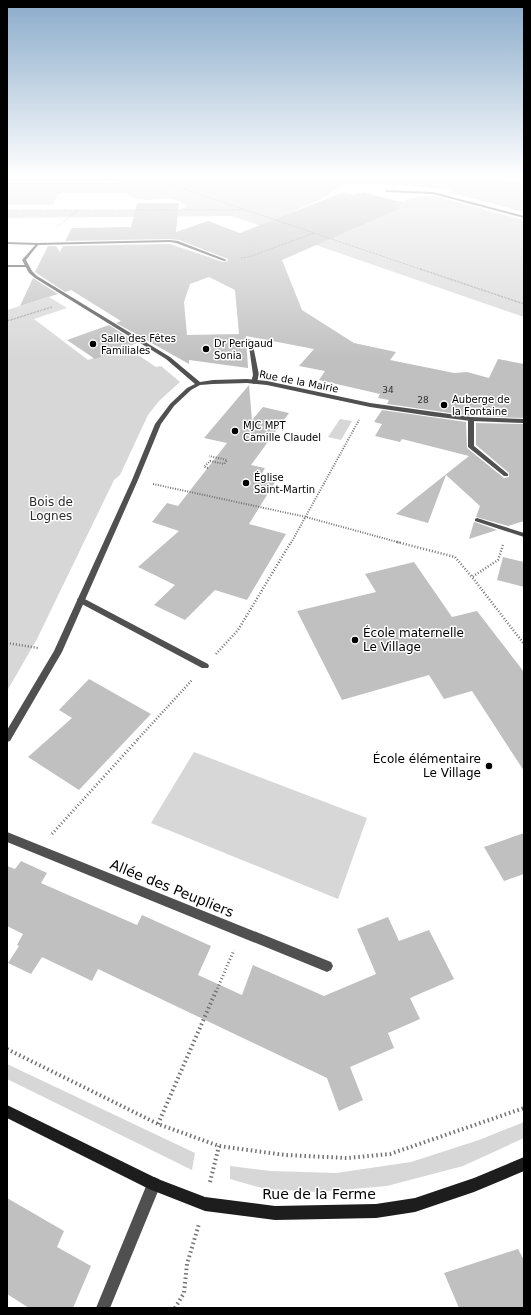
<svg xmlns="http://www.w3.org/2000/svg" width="531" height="1315" font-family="'DejaVu Sans',sans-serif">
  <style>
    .green { fill: #d7d7d7 }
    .building { fill: #c0c0c0; fill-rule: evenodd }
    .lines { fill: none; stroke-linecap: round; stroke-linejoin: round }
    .path-far5 { stroke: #727272; stroke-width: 1; stroke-dasharray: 0.5 1; stroke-linecap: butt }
    .path-far4 { stroke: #727272; stroke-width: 1.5; stroke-dasharray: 0.5 1; stroke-linecap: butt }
    .path-far3 { stroke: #727272; stroke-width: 2; stroke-dasharray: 1 1.5; stroke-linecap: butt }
    .path-far2 { stroke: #727272; stroke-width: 2.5; stroke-dasharray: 1 2; stroke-linecap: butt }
    .path-far1 { stroke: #727272; stroke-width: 3; stroke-dasharray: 1 2.5; stroke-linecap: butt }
    .path { stroke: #727272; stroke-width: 4; stroke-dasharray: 1.5 3; stroke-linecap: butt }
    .lane { fill: #505050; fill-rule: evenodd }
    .street { fill: #505050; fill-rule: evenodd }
    .secondary { fill: #1d1d1d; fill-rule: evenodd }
    .highway { fill: #000; fill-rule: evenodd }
    .poi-dot { fill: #000; stroke: #fff; stroke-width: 1.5 }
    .labels { text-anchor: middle; stroke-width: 3; stroke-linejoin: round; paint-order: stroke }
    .far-number-label { font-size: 9px; fill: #303030 }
    .far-poi-label { font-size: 10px; fill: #000; stroke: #fff; text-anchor: start }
    .far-street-label { font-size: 10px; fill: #000; stroke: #fff }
    .park-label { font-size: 12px; fill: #2e2e2e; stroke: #fff }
    .poi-label { font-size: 12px; fill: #000; stroke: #fff; text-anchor: start }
    .near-street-label { font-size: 14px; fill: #000; stroke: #fff }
  </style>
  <rect width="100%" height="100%" fill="#fff"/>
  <path class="green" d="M7,176H451L524,182V212L448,192L451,190L402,185L344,184L323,198L290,213L349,231L409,199L425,196H434L524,220V317L232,216L7,218V210H180L186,206C172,190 140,209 127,193H59L53,205H7L8,183H125L106,180H7Z
    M49,297L67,308L34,319L88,360L126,347L156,367L161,366L180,382L159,401L148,415L120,475L114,480L37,639L7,691V310Z
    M340,419L352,421L341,440L328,437Z
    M194,752L367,818L338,899L151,823Z
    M7,1064L195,1153L192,1170L7,1079Z
    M524,1122V1138L463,1166L387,1186L318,1192L265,1189L230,1179V1166L271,1171L336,1173L411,1162L479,1140Z"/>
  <path class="building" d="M344,192L354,195L363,192L404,203L395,207L401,208L282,260L302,310L354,343L396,352L390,360L454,373L467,372L489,378L498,359L524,364V418L471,416L387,404L389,400L378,398L380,394L319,380L325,371L299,366L314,349L246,336L248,368L189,360V364L116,323L121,321L71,290L65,292L35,272L48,246H56L60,252L63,246L170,244L223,262L228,261V259L179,240L170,239L65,241L72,228L131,227L137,203H179L176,232L208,221L240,233ZM209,277L235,290L239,334L187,335L184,302L190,284Z
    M33,278L58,294L20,306Z
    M109,325L137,343L95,359L67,340Z
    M249,385L252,420L263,407L289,413L251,465L265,468L261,475L277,479L249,524L286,534L247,600L215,590L185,620L154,605L175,585L138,567L179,531L152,522L167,503L178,506L227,443L204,438Z
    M382,410L466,422L467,448L504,478L509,477V473L476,445V423L524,424V521L508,526L476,517L480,506L446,475L428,523L396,514L469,456L402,439L400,442L375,436L382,424L374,422Z
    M474,522H475L497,530L469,539Z
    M503,557L524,562V587L497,580Z
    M414,562L452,617L477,611L524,672V771L472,691L444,699L429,675L342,700L297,611L376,592L365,574Z
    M89,679L151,714L79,790L28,757L72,718L59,710Z
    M524,833V874L504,881L484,847Z
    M21,861L47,873L41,883L66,894L137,925L142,915L211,946L198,975L242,995L253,965L324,996L376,974L357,929L388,917L399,941L429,930L454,979L410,998L420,1019L388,1033L394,1048L350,1067L363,1100L339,1111L327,1078L98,969L92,981L42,957L31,974L8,963L19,946L17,945L23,934L7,926V866L15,869Z
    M7,1198L64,1231L57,1247L91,1266L73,1308H29L7,1294Z
    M518,1249L524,1260V1308H459L444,1273Z"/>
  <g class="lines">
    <path class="path-far5" d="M146,176L423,270
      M7,180H106L119,176
      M7,210H242
      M57,227L78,210
      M241,258L249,257L314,233"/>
    <path class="path-far4" d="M420,269L524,304
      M7,321L52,307"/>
    <path class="path-far3" d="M208,468L204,467L210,461L224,464L227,460L209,456
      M153,484L306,517L401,543
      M291,543L359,420"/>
    <path class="path-far2" d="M397,542L455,557L472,577
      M503,545L498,560L472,577L524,644
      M7,643L38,648
      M216,654L238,630L291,542
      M138,739L192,680"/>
    <path class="path-far1" d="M52,834L139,738
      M216,992L234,950"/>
    <path class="path" d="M7,1049L158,1124L219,1146L285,1155L347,1158L390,1154L524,1108
      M158,1124L216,991
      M210,1182L219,1146
      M175,1308L184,1293L187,1264L199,1224"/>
    <path class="lane" d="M385,190L433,192L524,216V218L433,194L386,192Z
      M7,242L37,243L39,244L37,245L7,244Z
      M7,265H26L28,266L26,267H7Z
      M248,339L252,340L259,375L257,382L254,384L251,382L253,375Z
      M471,417L474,419V446L508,474V476H504L468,447V419Z
      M81,597L208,664L209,666L208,668H202L78,602L77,600L78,598Z"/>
    <path class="street" d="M170,240L178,241L227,260L224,261L176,243L170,242L38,245L26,260L32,271L37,276L170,357L200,382L213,380L247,379L267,381L370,403L471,417L524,419V423L471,421L431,416L370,407L267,385L247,383L213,384L200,385L191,390L174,406L161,424L138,480L62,652L10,741L7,742V730L54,651L132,480L155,424L170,404L187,388L195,384L166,359L35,278L29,273L22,260L37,243Z
      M477,518L524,533V537L475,521V519Z
      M7,832L331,962L333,966L331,970L327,972L7,842Z
      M154,1177L159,1179L161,1184L110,1308H96L149,1179Z"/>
    <path class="secondary" d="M7,1105L158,1179L205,1197L275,1206L376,1204L415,1198L474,1178L524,1157V1171L474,1192L415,1212L376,1218L275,1220L205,1211L149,1189L7,1118Z"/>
    <path class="highway" d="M513,176H524V178Z"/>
  </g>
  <linearGradient id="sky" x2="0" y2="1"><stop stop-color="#8aabca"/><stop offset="0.49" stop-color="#fff"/><stop offset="1" stop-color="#fff" stop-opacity="0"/></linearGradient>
  <rect width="531" height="360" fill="url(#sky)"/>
  <g class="poi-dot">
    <circle cx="93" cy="344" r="4"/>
    <circle cx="206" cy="349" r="4"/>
    <circle cx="444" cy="405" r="4"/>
    <circle cx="235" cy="431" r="4"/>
    <circle cx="246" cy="483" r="4"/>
    <circle cx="355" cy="640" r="4"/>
    <circle cx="489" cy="766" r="4"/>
  </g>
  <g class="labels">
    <g class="far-number-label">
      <text x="388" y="393">34</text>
      <text x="423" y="403">28</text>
    </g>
    <g class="far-poi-label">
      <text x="101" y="342">Salle des Fêtes<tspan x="101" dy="12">Familiales</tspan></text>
      <text x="214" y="347">Dr Perigaud<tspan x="214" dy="12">Sonia</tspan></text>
      <text x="452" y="403">Auberge de<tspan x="452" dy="12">la Fontaine</tspan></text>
      <text x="243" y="429">MJC MPT<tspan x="243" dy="12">Camille Claudel</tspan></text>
      <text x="254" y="481">Église<tspan x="254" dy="12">Saint-Martin</tspan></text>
    </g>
    <g class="far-street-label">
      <text transform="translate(299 381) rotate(11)" y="4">Rue de la Mairie</text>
    </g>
    <g class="park-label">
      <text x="51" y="506">Bois de<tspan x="51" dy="14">Lognes</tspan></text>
    </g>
    <g class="poi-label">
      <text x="363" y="637">École maternelle<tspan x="363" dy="14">Le Village</tspan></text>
      <text x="481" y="763" text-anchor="end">École élémentaire<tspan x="481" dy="14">Le Village</tspan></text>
    </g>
    <g class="near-street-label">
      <text transform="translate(172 888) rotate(22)" y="5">Allée des Peupliers</text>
      <text x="319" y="1199">Rue de la Ferme</text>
    </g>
  </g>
  <rect width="531" height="1315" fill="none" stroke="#000000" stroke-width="16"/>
</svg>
